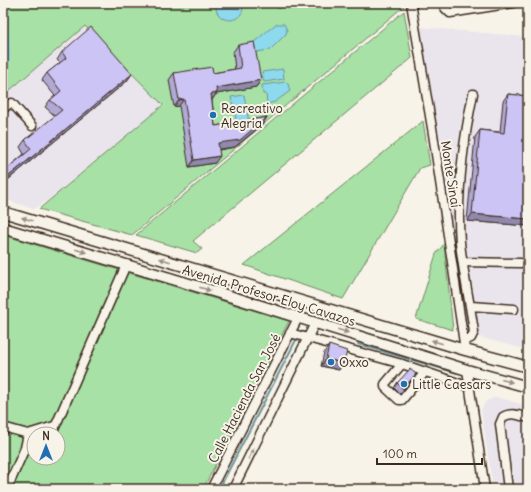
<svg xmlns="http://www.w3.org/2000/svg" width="531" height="492" font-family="Delius,sans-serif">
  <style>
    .built { fill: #eae5ec }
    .green { fill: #a7e1a6; stroke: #718662; fill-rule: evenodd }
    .water { fill: #8dd9ee; stroke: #6c939b }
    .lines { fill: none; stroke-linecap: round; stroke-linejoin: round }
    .stream { stroke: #6c939b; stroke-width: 2 }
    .canal { stroke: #8dd9ee; stroke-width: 7 }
    .minor-casing { stroke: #3b2a1e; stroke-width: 11 }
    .major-casing { stroke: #3b2a1e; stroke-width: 13 }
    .minor { stroke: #f7f3e8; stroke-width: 8 }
    .major { stroke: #f7f3e8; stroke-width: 10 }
    .wall { fill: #b0a9d4; stroke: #3b2a1e }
    .shaded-wall { fill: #9089ac; stroke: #3b2a1e }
    .building { fill: #cdc4f6; stroke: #3b2a1e }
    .oneway { fill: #998e83 }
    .poi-dot { fill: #1f6fb2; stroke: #f7f3e8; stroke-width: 1.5 }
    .labels { text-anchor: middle; stroke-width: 4; stroke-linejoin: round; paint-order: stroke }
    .poi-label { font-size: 13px; fill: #3b2a1e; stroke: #f7f3e8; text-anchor: start }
    .street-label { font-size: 13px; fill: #3b2a1e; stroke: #f7f3e8 }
  </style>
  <rect width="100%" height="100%" fill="#f7f3e8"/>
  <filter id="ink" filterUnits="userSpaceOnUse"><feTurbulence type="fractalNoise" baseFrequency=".025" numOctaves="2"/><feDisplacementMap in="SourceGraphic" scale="8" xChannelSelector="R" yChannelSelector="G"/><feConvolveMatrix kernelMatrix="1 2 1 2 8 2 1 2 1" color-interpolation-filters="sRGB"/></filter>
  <g filter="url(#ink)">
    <path class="built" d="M85,26L163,105L47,201L34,209L3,199V96Z
      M419,27L528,37V350L467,334Z
      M496,397L528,406V489H493L481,410L486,401Z"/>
    <path class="green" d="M3,3H272L279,9L286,3H403L404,6L132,235L39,209L163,105L85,26L3,96Z
      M404,11L412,58L193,241L202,249L197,253L136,235Z
      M423,121L430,165L420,168L343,299L244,265Z
      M3,235L289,321L203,489H3ZM34,434H58V458H34Z
      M444,244L453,330L416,319L436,254Z"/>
    <path class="water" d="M216,3H243C246,26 213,25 216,3Z
      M276,24H284L287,30L286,34L270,50L256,52L254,42Z
      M283,69L284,79L264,82L262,72Z
      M286,82L288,84L290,91L275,102L267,104L266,94H263L262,85Z
      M244,95L249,122L237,124L231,97Z"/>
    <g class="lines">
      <path class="stream" d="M358,344L457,373
        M219,489L296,340"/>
      <path class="canal" d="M3,66L7,58L4,3"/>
      <defs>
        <path id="minor" d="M411,3L433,134L465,350
          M444,3L445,8L450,13L513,3
          M3,109L9,104L12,103L32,126
          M463,262L521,263
          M471,306L514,309
          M290,333L402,364L470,387
          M464,341L471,338L474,332C470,302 463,273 460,242C456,193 463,143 473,94
          M402,364L385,384V387L399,400H402L425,372
          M467,370L485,489
          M3,427L28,434
          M28,434L54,426
          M52,434L126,265
          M7,489L25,448L28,434
          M211,489L298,318
          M233,489L315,323
          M508,489L500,424L503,417C511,412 519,415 528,418"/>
        <path id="major" d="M3,212L465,350L528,367
          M3,228L226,295L467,370L528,387"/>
      </defs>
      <use href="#minor" class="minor-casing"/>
      <use href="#major" class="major-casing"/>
      <use href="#minor" class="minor"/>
      <use href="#major" class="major"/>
    </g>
    <path class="wall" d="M238,45L261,80L256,87L216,94L212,100L215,126L267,117L262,125L235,147L219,150L215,163L189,167L179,106L174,107L169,80L174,73H213L235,69L233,52Z
      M62,52L127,81L3,184V172L24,154L20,147L25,140L55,116L45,107L50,100L55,96L42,80L47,73L60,63L57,60Z
      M508,94L528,96V226L467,221L475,137L480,130L500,132L503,101Z
      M329,345L339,370L321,366L324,353Z
      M413,378L400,394L394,388L397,383Z"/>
    <path class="shaded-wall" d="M132,74L127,81L3,184V181Z
      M261,80L256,87L216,94L212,100L206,101L216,88Z
      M184,99L179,106L174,107L179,100Z
      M267,117L262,125L235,147L213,150L218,143Z
      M220,156L215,163L189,167L194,160Z
      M472,214L528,219V226L467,221Z
      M326,359L344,363L339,370L321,366Z"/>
    <path class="building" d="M91,27L132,74L3,181V172L31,149L25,140L62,110L50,100L61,91L47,73L66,58L62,52Z
      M254,42L261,80L216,88L217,93L211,94L215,126L267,117L240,140L218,143L220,156L194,160L184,99L179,100L174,73L212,67L213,73L241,68L238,45Z
      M508,94L528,96V219L472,214L480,130L504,133Z
      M329,345L347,351L344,363L326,359Z
      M410,369L416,374L403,389L397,383Z"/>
    <defs><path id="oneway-solid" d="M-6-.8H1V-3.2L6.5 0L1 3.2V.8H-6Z"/></defs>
    <g class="oneway">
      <use href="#oneway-solid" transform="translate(27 219) rotate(-164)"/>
      <use href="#oneway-solid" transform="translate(81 251) rotate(17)"/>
      <use href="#oneway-solid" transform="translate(165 260) rotate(-163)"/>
      <use href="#oneway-solid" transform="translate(205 289) rotate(17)"/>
      <use href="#oneway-solid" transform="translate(343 331) rotate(17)"/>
      <use href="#oneway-solid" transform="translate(437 342) rotate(-163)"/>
      <use href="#oneway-solid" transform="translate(507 381) rotate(15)"/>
      <use href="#oneway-solid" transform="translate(251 454) rotate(-63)"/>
    </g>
  </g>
  <g class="poi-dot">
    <circle cx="213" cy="115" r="4"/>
    <circle cx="331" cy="362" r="4"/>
    <circle cx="404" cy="384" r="4"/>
  </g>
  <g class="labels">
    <g class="poi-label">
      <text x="221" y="113">Recreativo<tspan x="221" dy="15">Alegría</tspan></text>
      <text x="339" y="367">Oxxo</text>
      <text x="412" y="389">Little Caesars</text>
    </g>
    <g class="street-label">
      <text transform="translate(451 174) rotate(81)" y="5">Monte Sinaí</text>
      <text transform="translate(269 295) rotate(17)" y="5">Avenida Profesor Eloy Cavazos</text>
      <text transform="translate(244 398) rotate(-63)" y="5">Calle Hacienda San José</text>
    </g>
  </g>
  <rect width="531" height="492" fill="none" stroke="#f7f3e8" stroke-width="16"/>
  <rect x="8" y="8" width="515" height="476" fill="none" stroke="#3b2a1e" stroke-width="1.5" filter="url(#ink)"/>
  <g transform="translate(46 446)"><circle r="19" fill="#f7f3e8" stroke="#aca397"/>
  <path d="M0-3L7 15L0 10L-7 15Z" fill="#1f6fb2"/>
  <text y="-6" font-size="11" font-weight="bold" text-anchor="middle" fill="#3b2a1e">N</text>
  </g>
  <path d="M377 458v6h105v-6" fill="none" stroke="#3b2a1e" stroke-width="2"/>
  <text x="383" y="458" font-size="12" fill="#3b2a1e" stroke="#f7f3e8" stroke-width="3" paint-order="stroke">100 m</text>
</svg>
